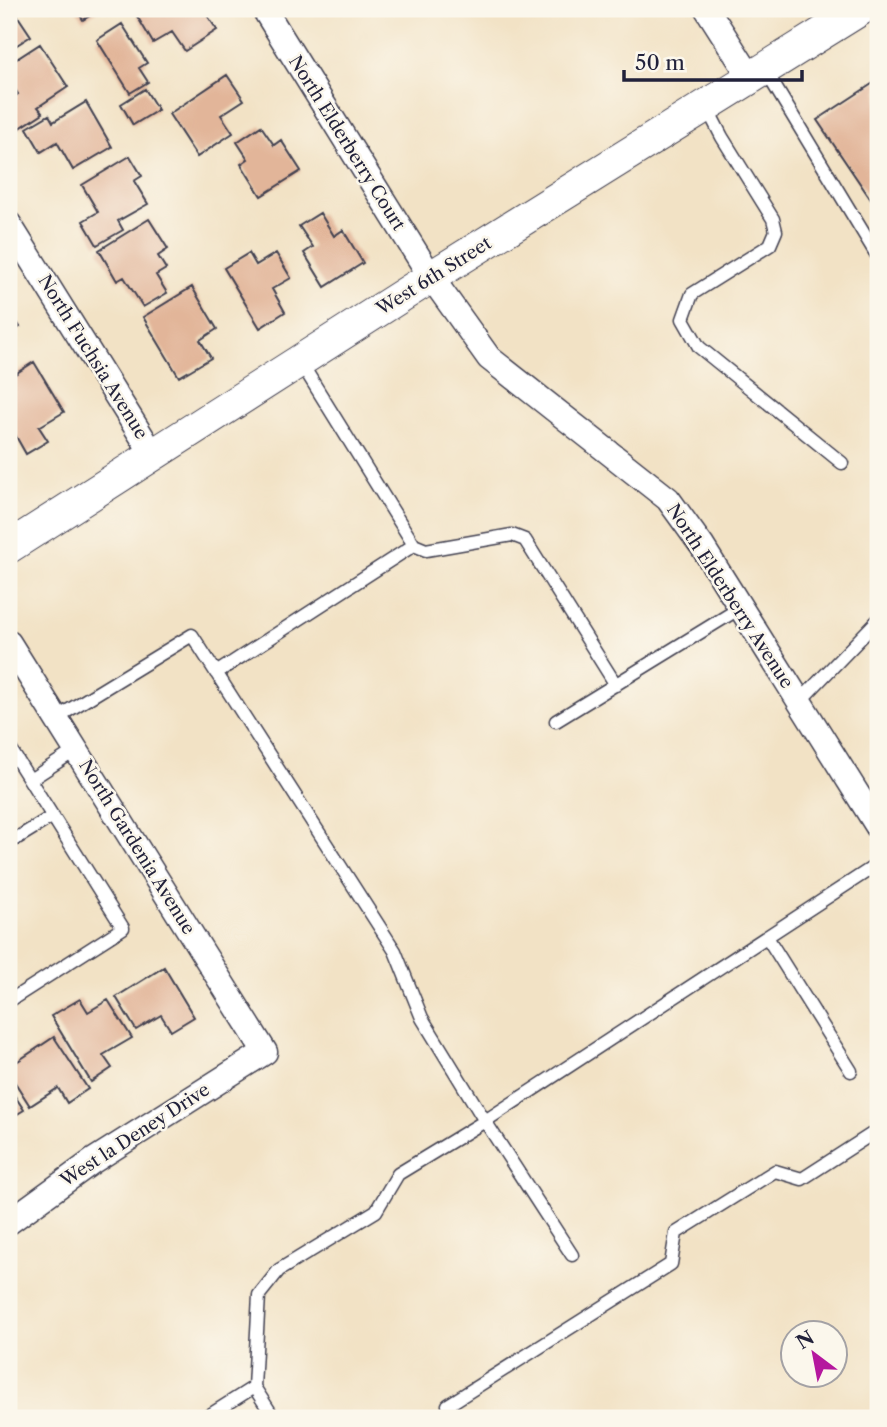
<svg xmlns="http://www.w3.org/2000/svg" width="887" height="1427" font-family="'Libre Caslon Text',serif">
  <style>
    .building { fill: #e2b599 }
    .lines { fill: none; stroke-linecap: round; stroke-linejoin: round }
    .service-casing { stroke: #413f50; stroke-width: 15 }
    .minor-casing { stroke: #413f50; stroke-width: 27 }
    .tertiary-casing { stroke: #413f50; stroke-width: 34 }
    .service { stroke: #fff; stroke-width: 12 }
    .minor { stroke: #fff; stroke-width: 24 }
    .tertiary { stroke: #fff; stroke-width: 32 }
    .labels { text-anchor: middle; stroke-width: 5; stroke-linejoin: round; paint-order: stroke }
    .street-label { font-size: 18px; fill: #22223b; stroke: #fbf7ec }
  </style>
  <rect width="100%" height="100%" fill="#fbf7ec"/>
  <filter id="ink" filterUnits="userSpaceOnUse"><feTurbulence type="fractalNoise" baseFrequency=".0143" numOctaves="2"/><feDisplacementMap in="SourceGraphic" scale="14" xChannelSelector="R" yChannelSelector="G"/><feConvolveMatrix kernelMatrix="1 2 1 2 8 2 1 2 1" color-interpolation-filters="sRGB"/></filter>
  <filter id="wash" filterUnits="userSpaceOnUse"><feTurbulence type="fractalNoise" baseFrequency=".00686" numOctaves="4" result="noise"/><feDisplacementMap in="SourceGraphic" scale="28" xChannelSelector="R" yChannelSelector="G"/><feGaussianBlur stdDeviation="1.57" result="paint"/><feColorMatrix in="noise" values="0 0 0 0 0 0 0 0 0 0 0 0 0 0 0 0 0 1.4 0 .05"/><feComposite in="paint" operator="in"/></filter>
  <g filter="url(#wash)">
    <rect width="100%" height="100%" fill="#f2e2c5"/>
    <g id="blocks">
      <path class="building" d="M9,9H13L31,36L9,50Z
        M76,9H101L83,20Z
        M148,9H203L217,30L185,51L172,32L153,43L137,16Z
        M122,24L147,63L139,68L148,82L130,93L97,40Z
        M40,44L68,87L38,107L43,113L20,128L9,110V101L18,94L9,80V64Z
        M227,75L244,100L221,115L233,133L197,157L169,114Z
        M878,80V210L817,120Z
        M145,89L158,110L133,125L121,104Z
        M86,102L112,147L73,170L57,142L41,152L27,128L49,115L53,122Z
        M261,126L274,145L281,140L301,171L261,196L241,164L248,159L237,142Z
        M130,156L142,176L134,181L148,204L118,221L123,230L97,245L83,221L98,212L82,185Z
        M320,213L334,236L343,230L363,263L325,287L304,253L313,247L299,226Z
        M149,219L168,249L158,256L166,269L156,275L167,293L143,307L124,277L117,281L99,250Z
        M249,253L256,265L276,253L291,278L272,289L285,312L260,328L224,268Z
        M192,287L217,329L200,340L211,358L179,377L143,317Z
        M9,310L20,327L9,334Z
        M34,362L64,412L39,427L48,441L26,454L9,424V391L12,389L9,378Z
        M164,967L194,1017L171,1031L161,1015L136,1030L116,997Z
        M80,999L88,1012L108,1000L132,1038L103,1055L112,1068L91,1082L51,1016Z
        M54,1037L88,1089L67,1103L58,1088L30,1106L9,1073V1067Z
        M9,1087L24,1110L9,1119Z"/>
    </g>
  </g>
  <g filter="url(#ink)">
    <use href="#blocks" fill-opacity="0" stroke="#413f50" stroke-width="2"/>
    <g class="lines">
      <defs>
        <path id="service" d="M765,70L878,257
          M706,106L722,137L773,219L776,231L770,245L692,294L683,319L699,347L842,463
          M301,363L414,545L426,550L512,535L525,540L616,685
          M216,673L414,545
          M799,702L878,620
          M56,718L192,635L395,951L422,1018L485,1121L878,864
          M556,721L740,608
          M9,747L123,928L9,1001
          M30,780L76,750
          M9,843L53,816
          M767,937L851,1071
          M205,1418L254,1387
          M274,1418L254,1387L259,1295L279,1270L376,1211L398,1174L485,1121L572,1255
          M456,1418L448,1405L671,1264L676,1233L775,1171L802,1179L878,1130"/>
        <path id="minor" d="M264,9L431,277L489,358L668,499L702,546L878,827
          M707,9L751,78
          M9,224L154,456
          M9,643L265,1052L93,1161L9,1222"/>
        <path id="tertiary" d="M9,547L431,277L861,9"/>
      </defs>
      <use href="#service" class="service-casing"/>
      <use href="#minor" class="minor-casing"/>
      <use href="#tertiary" class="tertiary-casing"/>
      <use href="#service" class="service"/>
      <use href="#minor" class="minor"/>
      <use href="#tertiary" class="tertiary"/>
    </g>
  </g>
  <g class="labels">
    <g class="street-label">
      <text transform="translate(347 143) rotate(58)" y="6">North Elderberry Court</text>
      <text transform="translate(434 276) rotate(-32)" y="6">West 6th Street</text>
      <text transform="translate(93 357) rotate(58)" y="6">North Fuchsia Avenue</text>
      <text transform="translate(730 596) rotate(57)" y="6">North Elderberry Avenue</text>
      <text transform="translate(137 847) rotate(58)" y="6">North Gardenia Avenue</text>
      <text transform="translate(135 1135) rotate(-33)" y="6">West la Deney Drive</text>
    </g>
  </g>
  <rect width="887" height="1427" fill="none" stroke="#fbf7ec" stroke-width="35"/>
  <g transform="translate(814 1354) rotate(328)"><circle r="33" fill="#fbf7ec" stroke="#a4a2a5" stroke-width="2"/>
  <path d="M0-5L12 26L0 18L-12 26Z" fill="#b5179e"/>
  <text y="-10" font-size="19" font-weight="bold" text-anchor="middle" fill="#22223b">N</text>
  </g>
  <path d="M624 70v10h178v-10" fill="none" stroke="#22223b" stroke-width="3.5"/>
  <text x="635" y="70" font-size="21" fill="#22223b" stroke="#fbf7ec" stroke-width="5" paint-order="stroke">50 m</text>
</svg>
